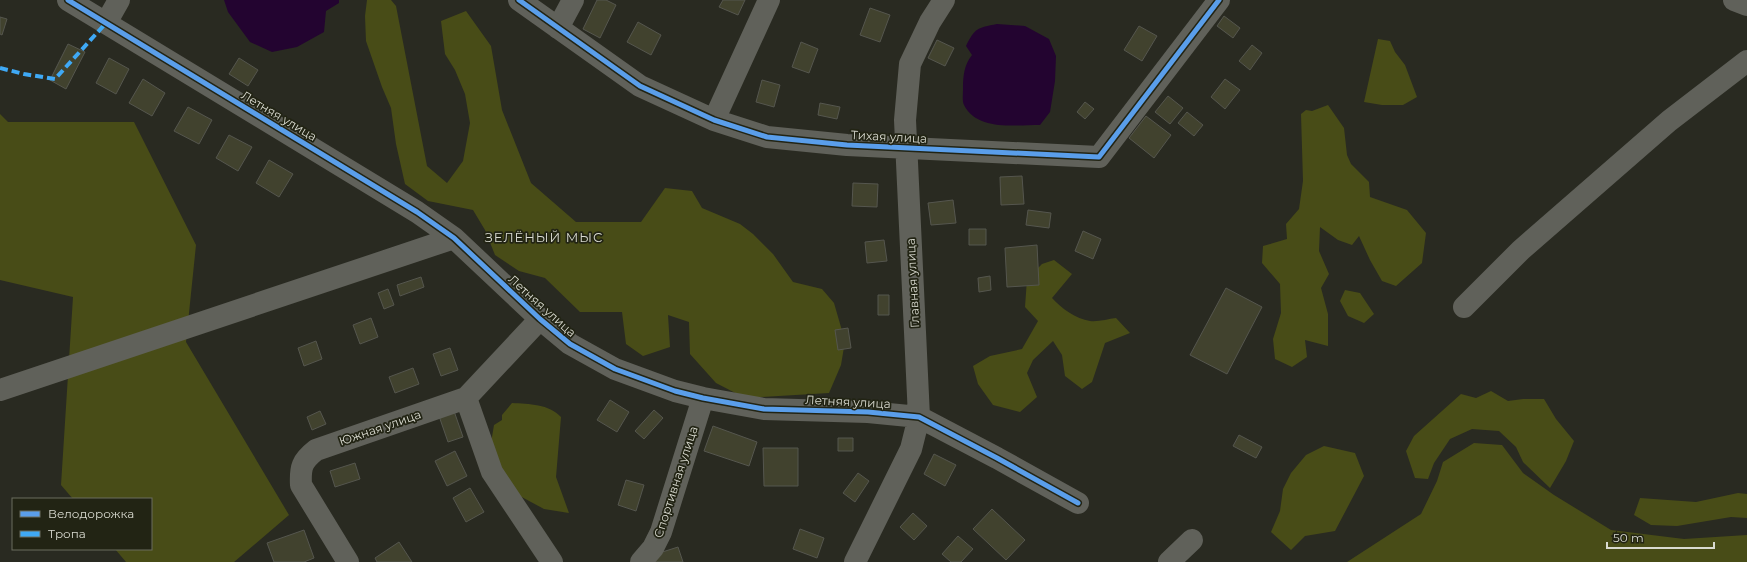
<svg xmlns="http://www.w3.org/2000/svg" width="1747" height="562" font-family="Montserrat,sans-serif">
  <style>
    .green { fill: #484c17 }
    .water { fill: #230430 }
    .building { fill: #41422e; stroke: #55564e }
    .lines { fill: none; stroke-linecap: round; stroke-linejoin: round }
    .minor { stroke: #60615a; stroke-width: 22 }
    .quiet { stroke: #3fa9f5; stroke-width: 4; stroke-dasharray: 8 4; stroke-linecap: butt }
    .cycleway-casing { stroke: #222414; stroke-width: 8 }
    .cycleway { stroke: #5a9eea; stroke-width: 5 }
    .labels { text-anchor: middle; stroke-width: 3.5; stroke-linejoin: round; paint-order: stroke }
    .street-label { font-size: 12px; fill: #d9dad0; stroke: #222414 }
    .neighbourhood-label { font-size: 13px; letter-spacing: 1px; fill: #d9dad0; stroke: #222414 }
  </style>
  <rect width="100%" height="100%" fill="#292a21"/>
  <path class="green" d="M367,0H391L396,6L427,166L447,183L463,161L470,123L465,94L455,70L445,54L441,21L466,11L491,46L502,110L531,183L576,222H641L665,188L692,191L702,208L740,224L753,234L773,254L793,282L822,289L834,303L845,341L841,365L829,393L745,398L716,383L690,354L689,322L668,315L670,347L643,356L626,344L622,312H580L545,278L519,271L495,255L485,230L473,210L428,201L405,184L396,144L391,108L382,87L366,41L365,16Z
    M1378,39L1390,41L1395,52L1405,65L1417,97L1403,105H1382L1364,102Z
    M1328,105L1344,128L1347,155L1351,164L1369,182L1370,197L1407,210L1426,233L1422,263L1396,286L1382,281L1370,260L1359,236L1352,245L1338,240L1320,227L1319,251L1329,274L1321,288L1328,314V346L1305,340L1307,357L1292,367L1275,359L1273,339L1281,313L1280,284L1262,263L1263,246L1287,239L1286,224L1299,209L1303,181L1301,114L1306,110L1312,111Z
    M0,114L8,122H134L196,245L186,342L289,515L234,562H126L115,549H151V499H73L61,485L73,297L0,280Z
    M1054,260L1072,274L1052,298C1061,308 1076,319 1090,321C1098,322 1108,319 1116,318L1130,333L1105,343L1092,382L1082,389L1065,376L1062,355L1053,341L1033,360L1027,373L1037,397L1020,412L993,405L978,384L973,366L990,356L1022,349L1038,321L1025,307L1027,279L1042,264Z
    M1345,290L1360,293L1374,314L1364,323L1348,316L1340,301Z
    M1491,391L1508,401L1523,399H1544L1556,419L1574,441L1566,461L1550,488L1523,462L1516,447L1499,431L1472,429L1450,439L1434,463L1428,479L1415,478L1406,451L1414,436L1461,394L1476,398Z
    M512,403C529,404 549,404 561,417L556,477L569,513L544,509L518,495L502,479L491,443L494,425L502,420V415Z
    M1474,443L1502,445L1523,473L1554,495L1611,530L1684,539L1747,535V562H1347L1421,514L1437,481L1443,462Z
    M1324,446L1355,453L1364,476L1335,531L1305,536L1291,550L1271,532L1280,511L1283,489L1291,473L1306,455Z
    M1738,493L1747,494V518L1731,517L1677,526L1651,525L1634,515L1640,498L1696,502Z"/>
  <path class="water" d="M224,0H339V3L326,11L324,32L297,47L272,52L250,42L228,12Z
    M997,24L1025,26L1049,39L1056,56L1055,81L1050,112L1040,125C1015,125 977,131 964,105C962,101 963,94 963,89C963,76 964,65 972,55L966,46C975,28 977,28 997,24Z"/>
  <path class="building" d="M597,0H606L616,5L600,38L583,29Z
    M723,0H745L738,15L719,7Z
    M870,8L890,15L880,42L860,35Z
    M1224,16L1240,28L1233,38L1217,26Z
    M0,17L7,19L2,35L0,34Z
    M638,22L661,35L651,55L627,42Z
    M1139,26L1157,36L1142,61L1124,50Z
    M937,40L954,48L945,66L928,58Z
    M801,42L818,49L809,73L792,67Z
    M68,44L85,52L66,89L50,80Z
    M1252,45L1262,53L1250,70L1239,61Z
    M109,58L129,69L116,94L96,83Z
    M239,58L258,70L248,86L229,74Z
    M143,79L165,93L152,116L129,103Z
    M1225,79L1240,90L1225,109L1211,97Z
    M762,80L780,85L774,107L756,102Z
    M1168,96L1183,108L1170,124L1155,112Z
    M1085,102L1094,109L1085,119L1077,112Z
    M820,103L840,107L837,119L818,115Z
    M188,107L212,120L199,144L174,131Z
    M1187,112L1203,125L1194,136L1178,123Z
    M1146,116L1171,135L1154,158L1129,138Z
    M229,135L252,147L238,171L216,158Z
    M269,160L293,174L279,197L256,183Z
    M1022,176L1024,204L1001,205L1000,177Z
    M853,183L878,184L877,207L852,206Z
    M953,200L956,223L931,225L928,203Z
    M1028,210L1051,213L1049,228L1026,225Z
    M969,229H986V245H969Z
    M1083,231L1101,239L1093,259L1075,251Z
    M884,240L887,261L867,263L865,242Z
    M1037,245L1039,285L1007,287L1005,248Z
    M990,276L991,290L979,292L978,278Z
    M421,277L424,287L400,296L397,285Z
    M1226,288L1262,307L1227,374L1190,355Z
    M388,289L394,305L384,309L378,293Z
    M878,295H889V315H878Z
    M371,318L378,337L360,344L353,325Z
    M848,328L851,348L838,350L835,330Z
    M316,341L322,359L304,366L298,348Z
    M450,348L458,370L441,376L433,354Z
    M413,368L419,384L395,393L389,377Z
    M610,400L629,412L617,432L597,420Z
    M654,410L663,418L644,439L635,431Z
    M320,411L326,424L312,430L307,417Z
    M454,411L463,437L448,442L439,416Z
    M713,426L757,442L749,466L704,451Z
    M1239,435L1262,447L1256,458L1233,446Z
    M838,438H853V451H838Z
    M763,448H798V486H764Z
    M455,451L467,476L447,486L435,461Z
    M934,454L956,465L945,486L924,474Z
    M355,463L360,479L335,487L330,471Z
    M858,473L869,481L855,502L843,493Z
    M626,480L644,485L636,511L618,505Z
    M470,488L484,512L466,522L453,498Z
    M992,509L1025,540L1006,560L973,529Z
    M913,513L927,526L914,540L900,527Z
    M800,529L824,538L817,558L793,549Z
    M304,530L314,558L304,562H274L267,543Z
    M958,536L973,549L961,562H951L942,554Z
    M399,542L412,562H377L375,558Z
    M678,547L683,562H655L653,555Z"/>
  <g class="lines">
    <path class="minor" d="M68,0L417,212L454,238L540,319L570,344L615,369L675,391L703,398L764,409L868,412L919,417L997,458L1078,503
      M519,0L640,86L714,120L767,137L847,145L1099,157L1219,0
      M1734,0L1747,5
      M106,23L119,0
      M558,28L573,0
      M714,120L769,0
      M1464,307L1521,250L1669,121L1747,61
      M0,390L454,238
      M466,398L492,472L552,562
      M348,562L301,485C300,467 302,461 316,450L466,398L540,319
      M641,562L653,548L661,532L703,398
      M855,562L911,449L919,417L905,120L910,64L930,22L944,0
      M1169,562L1192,540"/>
    <path class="quiet" d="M0,68L24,74L55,79L106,23"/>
    <defs>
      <path id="cycleway" d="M68,0L417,212L454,238L540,319L570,344L615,369L675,391L703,398L764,409L868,412L919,417L997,458L1078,503
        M519,0L640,86L714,120L767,137L847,145L1099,157L1219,0"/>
    </defs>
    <use href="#cycleway" class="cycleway-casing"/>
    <use href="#cycleway" class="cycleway"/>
  </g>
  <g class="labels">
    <g class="street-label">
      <text transform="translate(279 116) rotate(31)" y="4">Летняя улица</text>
      <text transform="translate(889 137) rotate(3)" y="4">Тихая улица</text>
      <text transform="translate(913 283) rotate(-93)" y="4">Главная улица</text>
      <text transform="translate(542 306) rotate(42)" y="4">Летняя улица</text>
      <text transform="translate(848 402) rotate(3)" y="4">Летняя улица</text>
      <text transform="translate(380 428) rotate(-19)" y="4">Южная улица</text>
      <text transform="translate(676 482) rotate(-72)" y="4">Спортивная улица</text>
    </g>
    <g class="neighbourhood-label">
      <text x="544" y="242">ЗЕЛЁНЫЙ МЫС</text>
    </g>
  </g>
  <rect x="12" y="498" width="140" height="52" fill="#222414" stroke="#6b6d5f"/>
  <rect x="20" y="511" width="20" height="6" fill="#5a9eea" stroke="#6b6d5f"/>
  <text x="48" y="518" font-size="12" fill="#d9dad0">Велодорожка</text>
  <rect x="20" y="531" width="20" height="6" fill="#3fa9f5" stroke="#6b6d5f"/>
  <text x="48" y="538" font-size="12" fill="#d9dad0">Тропа</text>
  <path d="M1607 542v6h107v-6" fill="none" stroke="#d9dad0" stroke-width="2"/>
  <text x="1613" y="542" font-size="12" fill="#d9dad0" stroke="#222414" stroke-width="3" paint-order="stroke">50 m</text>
</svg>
